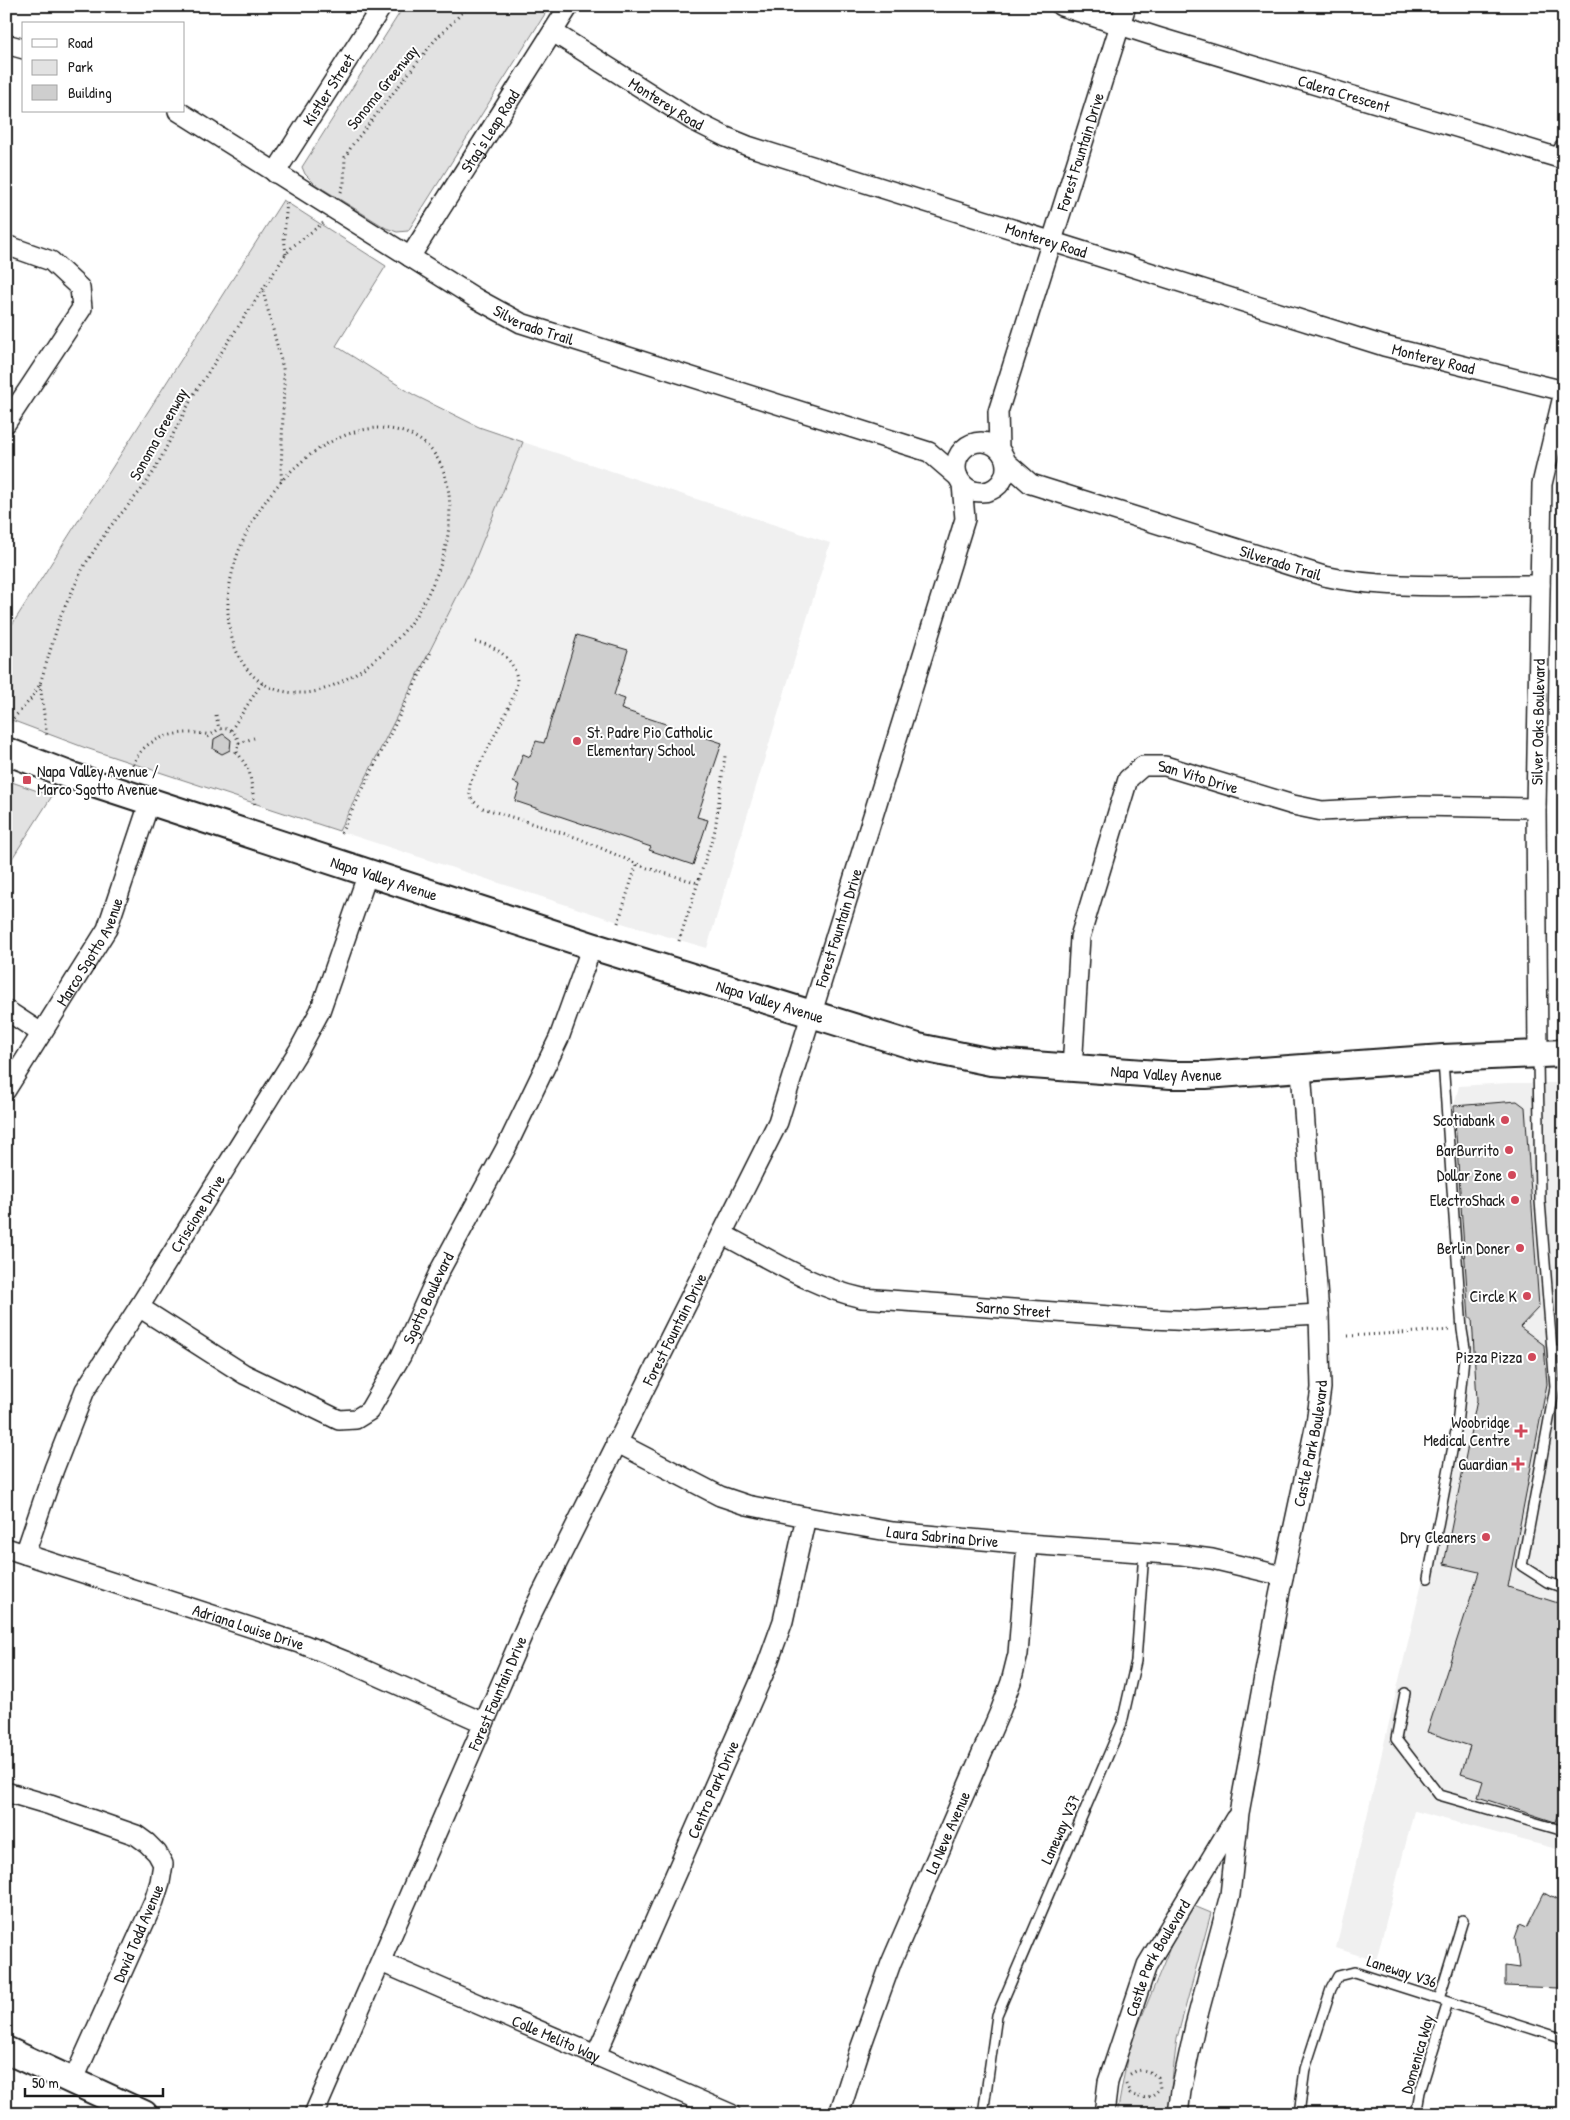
<svg xmlns="http://www.w3.org/2000/svg" width="1570" height="2120" font-family="'Patrick Hand',sans-serif">
  <style>
    .built { fill: #f0f0f0 }
    .green { fill: #e2e2e2; stroke: #7f7f7f }
    .building { fill: #cecece; stroke: #1c1c1c }
    .lines { fill: none; stroke-linecap: round; stroke-linejoin: round }
    .lane-casing { stroke: #1c1c1c; stroke-width: 12 }
    .street-casing { stroke: #1c1c1c; stroke-width: 22 }
    .secondary-casing { stroke: #1c1c1c; stroke-width: 30 }
    .path { stroke: #1c1c1c; stroke-width: 3; stroke-dasharray: 1 4; stroke-linecap: butt }
    .lane { stroke: #fff; stroke-width: 9 }
    .street { stroke: #fff; stroke-width: 19 }
    .secondary { stroke: #fff; stroke-width: 26 }
    .poi-dot { fill: #d1495b; stroke: #fff; stroke-width: 2 }
    .labels { text-anchor: middle; stroke-width: 4; stroke-linejoin: round; paint-order: stroke }
    .street-label { font-size: 16px; fill: #1c1c1c; stroke: #fff }
    .poi-label { font-size: 16px; fill: #1c1c1c; stroke: #fff; text-anchor: end }
  </style>
  <rect width="100%" height="100%" fill="#fff"/>
  <filter id="ink" filterUnits="userSpaceOnUse"><feTurbulence type="fractalNoise" baseFrequency=".02" numOctaves="2"/><feDisplacementMap in="SourceGraphic" scale="10" xChannelSelector="R" yChannelSelector="G"/><feConvolveMatrix kernelMatrix="1 2 1 2 8 2 1 2 1" color-interpolation-filters="sRGB"/></filter>
  <g filter="url(#ink)">
    <path class="built" d="M523,442L830,543L707,948L628,925L339,831L473,565Z
      M1508,1083H1564V1851L1414,1811L1376,1961L1336,1948L1459,1425L1462,1330L1454,1105L1459,1086Z"/>
    <path class="green" d="M404,6H550L408,231L397,232L386,228L315,184L305,174L302,167Z
      M283,200L386,266L336,346L414,395L479,427L523,442L473,565L339,831L83,747L6,718V634Z
      M6,780L52,796L6,868Z
      M1194,1906L1211,1913L1177,2038L1168,2114H1117L1129,2048L1174,1938Z"/>
    <path class="building" d="M577,635L628,650L614,695L625,699L621,709L722,743L697,817L708,820L693,865L649,850L651,847L515,801L520,785L513,782L523,754L530,757L536,741L544,743Z
      M223,734L231,740L230,750L222,754L213,749L214,739Z
      M1517,1101L1525,1107L1539,1307L1520,1327L1544,1345L1547,1384L1508,1587L1564,1605V1795L1555,1822L1478,1797L1483,1781L1461,1774L1470,1746L1427,1732L1479,1572L1444,1564L1477,1400L1472,1318H1469L1454,1106Z
      M1544,1893L1564,1904V1954L1560,1959L1558,1988L1505,1986V1966L1519,1968L1515,1938L1520,1924L1527,1927Z"/>
    <g class="lines">
      <defs>
        <path id="lane" d="M1538,1056L1540,1201L1555,1387L1522,1566L1547,1582L1564,1588
          M1553,1350L1564,1353
          M1428,1578L1457,1425L1465,1348L1462,1330L1443,1061
          M1405,1693L1396,1739L1439,1795L1564,1831
          M1439,1999L1463,1920
          M983,2114L997,2015L1122,1723L1136,1661L1144,1552
          M1299,2114L1305,2069L1331,1989L1338,1976L1354,1972L1564,2039
          M1416,2114L1420,2092L1448,2002"/>
        <g id="street">
          <path id="s1" d="M1061,6L1157,37L1559,158L1564,149"/>
          <path id="s2" d="M553,32L692,120L726,137L748,146L1384,346L1564,391"/>
          <path d="M6,44L24,49"/>
          <path id="s3" d="M178,111L477,299L521,323L929,452L958,477"/>
          <path id="s4" d="M275,173L382,6"/>
          <path d="M6,245L51,261L80,288L82,308L6,423"/>
          <path id="s5" d="M410,257L569,6"/>
          <circle cx="981" cy="467" r="25"/>
          <path id="s6" d="M999,449L998,412L1126,6"/>
          <path id="s7" d="M1006,462L1031,484L1324,576C1390,591 1471,584 1540,585"/>
          <path d="M6,1010L41,1033"/>
          <path id="s8" d="M1538,1054L1536,808L1542,484L1564,392"/>
          <path id="s9" d="M1072,1069L1080,937L1128,779L1143,766H1165L1293,805L1322,811L1416,806L1536,808"/>
          <path id="s10" d="M6,1090L107,929L150,801"/>
          <path id="s11" d="M722,1234C768,1258 812,1287 862,1298L1152,1319L1195,1321L1319,1314"/>
          <path id="s12" d="M139,1307L244,1374L339,1420L356,1419L369,1411L401,1356L440,1270L506,1148L559,1038L592,946"/>
          <path id="s13" d="M616,1442L720,1496L747,1505L806,1517L893,1532L1027,1544L1182,1555L1212,1559L1283,1576"/>
          <path id="s14" d="M6,1548L305,1645L345,1661L484,1723"/>
          <path id="s15" d="M25,1554L54,1469L85,1390L139,1307L299,1050L320,1011L368,873"/>
          <path d="M6,1792L50,1805L136,1835L147,1843L157,1853L163,1864L160,1882L154,1901L73,2081"/>
          <path id="s16" d="M381,1962L731,2114"/>
          <path id="s17" d="M596,2055L766,1668L783,1621L806,1517"/>
          <path id="s18" d="M314,2114L531,1615L778,1122L965,519L962,484"/>
          <path id="s19" d="M839,2114L859,2052L891,1963L1001,1709L1011,1682L1018,1654L1027,1544"/>
          <path id="s20" d="M1104,2114L1108,2082L1147,1965L1235,1819"/>
          <path id="s21" d="M1178,2114L1181,2091L1195,2026L1230,1895L1239,1813L1279,1596L1316,1423L1321,1388L1319,1314L1301,1070"/>
        </g>
        <g id="secondary">
          <path id="s22" d="M6,751L69,775L592,946L918,1047L991,1062L1171,1075H1206L1443,1058L1564,1053"/>
          <path d="M6,2050L144,2114"/>
        </g>
      </defs>
      <use href="#lane" class="lane-casing"/>
      <use href="#street" class="street-casing"/>
      <use href="#secondary" class="secondary-casing"/>
      <path class="path" d="M341,192L344,183L345,157L353,144L435,40L469,6
        M286,254L284,237L287,201
        M263,291L283,368L284,384L281,472L282,481
        M377,428C439,429 456,479 448,534C444,563 431,590 416,615C400,639 378,660 353,675C338,684 318,694 300,693C275,693 255,683 242,662C192,578 284,434 377,428Z
        M475,642C494,644 517,660 517,682C517,697 480,762 471,781C467,794 471,802 483,808L578,838L644,867L698,883
        M40,684L47,737
        M216,715L219,729
        M10,722L31,699L40,684L61,615L84,566L109,528L142,489L154,471L194,394L286,254L293,246L323,223
        M231,730L262,683
        M208,737L219,729C230,727 236,733 239,743L235,755
        M239,743L254,738
        M237,752L249,770L255,805
        M133,765C143,735 183,729 210,735
        M341,833L431,652
        M618,923L637,863
        M679,941L715,830L725,756
        M1348,1336L1451,1330
        M1126,2084L1130,2094C1143,2099 1150,2100 1160,2088L1158,2077C1148,2070 1140,2067 1129,2075"/>
      <use href="#lane" class="lane"/>
      <use href="#street" class="street"/>
      <use href="#secondary" class="secondary"/>
    </g>
  </g>
  <g class="poi-dot">
    <circle cx="577" cy="741" r="5"/>
    <rect x="22" y="775" width="10" height="10" rx="2.5"/>
    <circle cx="1505" cy="1120" r="5"/>
    <circle cx="1509" cy="1150" r="5"/>
    <circle cx="1512" cy="1175" r="5"/>
    <circle cx="1515" cy="1200" r="5"/>
    <circle cx="1520" cy="1248" r="5"/>
    <circle cx="1527" cy="1296" r="5"/>
    <circle cx="1532" cy="1357" r="5"/>
    <path d="M1518.5 1423.5h5v5h5v5h-5v5h-5v-5h-5v-5h5z"/>
    <path d="M1515.5 1456.5h5v5h5v5h-5v5h-5v-5h-5v-5h5z"/>
    <circle cx="1486" cy="1537" r="5"/>
  </g>
  <g class="labels">
    <g class="street-label">
      <text transform="translate(382 87) rotate(-51)" y="6">Sonoma Greenway</text>
      <text dy="6" stroke="none"><textPath href="#s4" startOffset="99">Kistler Street</textPath></text>
      <text dy="6" stroke="none"><textPath href="#s1" startOffset="296">Calera Crescent</textPath></text>
      <text dy="6" stroke="none"><textPath href="#s2" startOffset="134">Monterey Road</textPath></text>
      <text dy="6" stroke="none"><textPath href="#s5" startOffset="149">Stag's Leap Road</textPath></text>
      <text dy="6" stroke="none"><textPath href="#s6" startOffset="310">Forest Fountain Drive</textPath></text>
      <text dy="6" stroke="none"><textPath href="#s2" startOffset="539">Monterey Road</textPath></text>
      <text dy="6" stroke="none"><textPath href="#s3" startOffset="416">Silverado Trail</textPath></text>
      <text dy="6" stroke="none"><textPath href="#s2" startOffset="944">Monterey Road</textPath></text>
      <text transform="translate(158 434) rotate(-61)" y="6">Sonoma Greenway</text>
      <text dy="6" stroke="none"><textPath href="#s7" startOffset="295">Silverado Trail</textPath></text>
      <text dy="6" stroke="none"><textPath href="#s8" startOffset="332">Silver Oaks Boulevard</textPath></text>
      <text dy="6" stroke="none"><textPath href="#s9" startOffset="374">San Vito Drive</textPath></text>
      <text dy="6" stroke="none"><textPath href="#s22" startOffset="399">Napa Valley Avenue</textPath></text>
      <text dy="6" stroke="none"><textPath href="#s18" startOffset="1299">Forest Fountain Drive</textPath></text>
      <text dy="6" stroke="none"><textPath href="#s10" startOffset="162">Marco Sgotto Avenue</textPath></text>
      <text dy="6" stroke="none"><textPath href="#s22" startOffset="804">Napa Valley Avenue</textPath></text>
      <text dy="6" stroke="none"><textPath href="#s22" startOffset="1209">Napa Valley Avenue</textPath></text>
      <text dy="6" stroke="none"><textPath href="#s15" startOffset="384">Criscione Drive</textPath></text>
      <text dy="6" stroke="none"><textPath href="#s12" startOffset="390">Sgotto Boulevard</textPath></text>
      <text dy="6" stroke="none"><textPath href="#s11" startOffset="306">Sarno Street</textPath></text>
      <text dy="6" stroke="none"><textPath href="#s18" startOffset="864">Forest Fountain Drive</textPath></text>
      <text dy="6" stroke="none"><textPath href="#s21" startOffset="684">Castle Park Boulevard</textPath></text>
      <text dy="6" stroke="none"><textPath href="#s13" startOffset="344">Laura Sabrina Drive</textPath></text>
      <text dy="6" stroke="none"><textPath href="#s14" startOffset="255">Adriana Louise Drive</textPath></text>
      <text dy="6" stroke="none"><textPath href="#s18" startOffset="459">Forest Fountain Drive</textPath></text>
      <text dy="6" stroke="none"><textPath href="#s17" startOffset="290">Centro Park Drive</textPath></text>
      <text transform="translate(1060 1829) rotate(-66)" y="6">Laneway V37</text>
      <text dy="6" stroke="none"><textPath href="#s19" startOffset="302">La Neve Avenue</textPath></text>
      <text transform="translate(138 1933) rotate(-67)" y="6">David Todd Avenue</text>
      <text dy="6" stroke="none"><textPath href="#s20" startOffset="166">Castle Park Boulevard</textPath></text>
      <text transform="translate(1402 1971) rotate(18)" y="6">Laneway V36</text>
      <text dy="6" stroke="none"><textPath href="#s16" startOffset="191">Colle Melito Way</textPath></text>
      <text transform="translate(1417 2054) rotate(-74)" y="6">Domenica Way</text>
    </g>
    <g class="poi-label">
      <text x="587" y="738" text-anchor="start">St. Padre Pio Catholic<tspan x="587" dy="18">Elementary School</tspan></text>
      <text x="37" y="777" text-anchor="start">Napa Valley Avenue /<tspan x="37" dy="18">Marco Sgotto Avenue</tspan></text>
      <text x="1495" y="1126">Scotiabank</text>
      <text x="1499" y="1156">BarBurrito</text>
      <text x="1502" y="1181">Dollar Zone</text>
      <text x="1505" y="1206">ElectroShack</text>
      <text x="1510" y="1254">Berlin Doner</text>
      <text x="1517" y="1302">Circle K</text>
      <text x="1522" y="1363">Pizza Pizza</text>
      <text x="1510" y="1428">Woobridge<tspan x="1510" dy="18">Medical Centre</tspan></text>
      <text x="1508" y="1470">Guardian</text>
      <text x="1476" y="1543">Dry Cleaners</text>
    </g>
  </g>
  <rect width="1570" height="2120" fill="none" stroke="#fff" stroke-width="25"/>
  <rect x="12" y="12" width="1545" height="2095" fill="none" stroke="#1c1c1c" stroke-width="2" filter="url(#ink)"/>
  <rect x="22" y="22" width="162" height="90" fill="#ffffff" stroke="#a4a4a4"/>
  <rect x="32" y="39" width="25" height="8" fill="#ffffff" stroke="#a4a4a4"/>
  <text x="68" y="48" font-size="15" fill="#1c1c1c">Road</text>
  <rect x="32" y="60" width="25" height="15" fill="#e2e2e2" stroke="#a4a4a4"/>
  <text x="68" y="72" font-size="15" fill="#1c1c1c">Park</text>
  <rect x="32" y="85" width="25" height="15" fill="#cecece" stroke="#a4a4a4"/>
  <text x="68" y="98" font-size="15" fill="#1c1c1c">Building</text>
  <path d="M25 2088v8h138v-8" fill="none" stroke="#1c1c1c" stroke-width="2.5"/>
  <text x="32" y="2088" font-size="15" fill="#1c1c1c" stroke="#ffffff" stroke-width="4" paint-order="stroke">50 m</text>
</svg>
